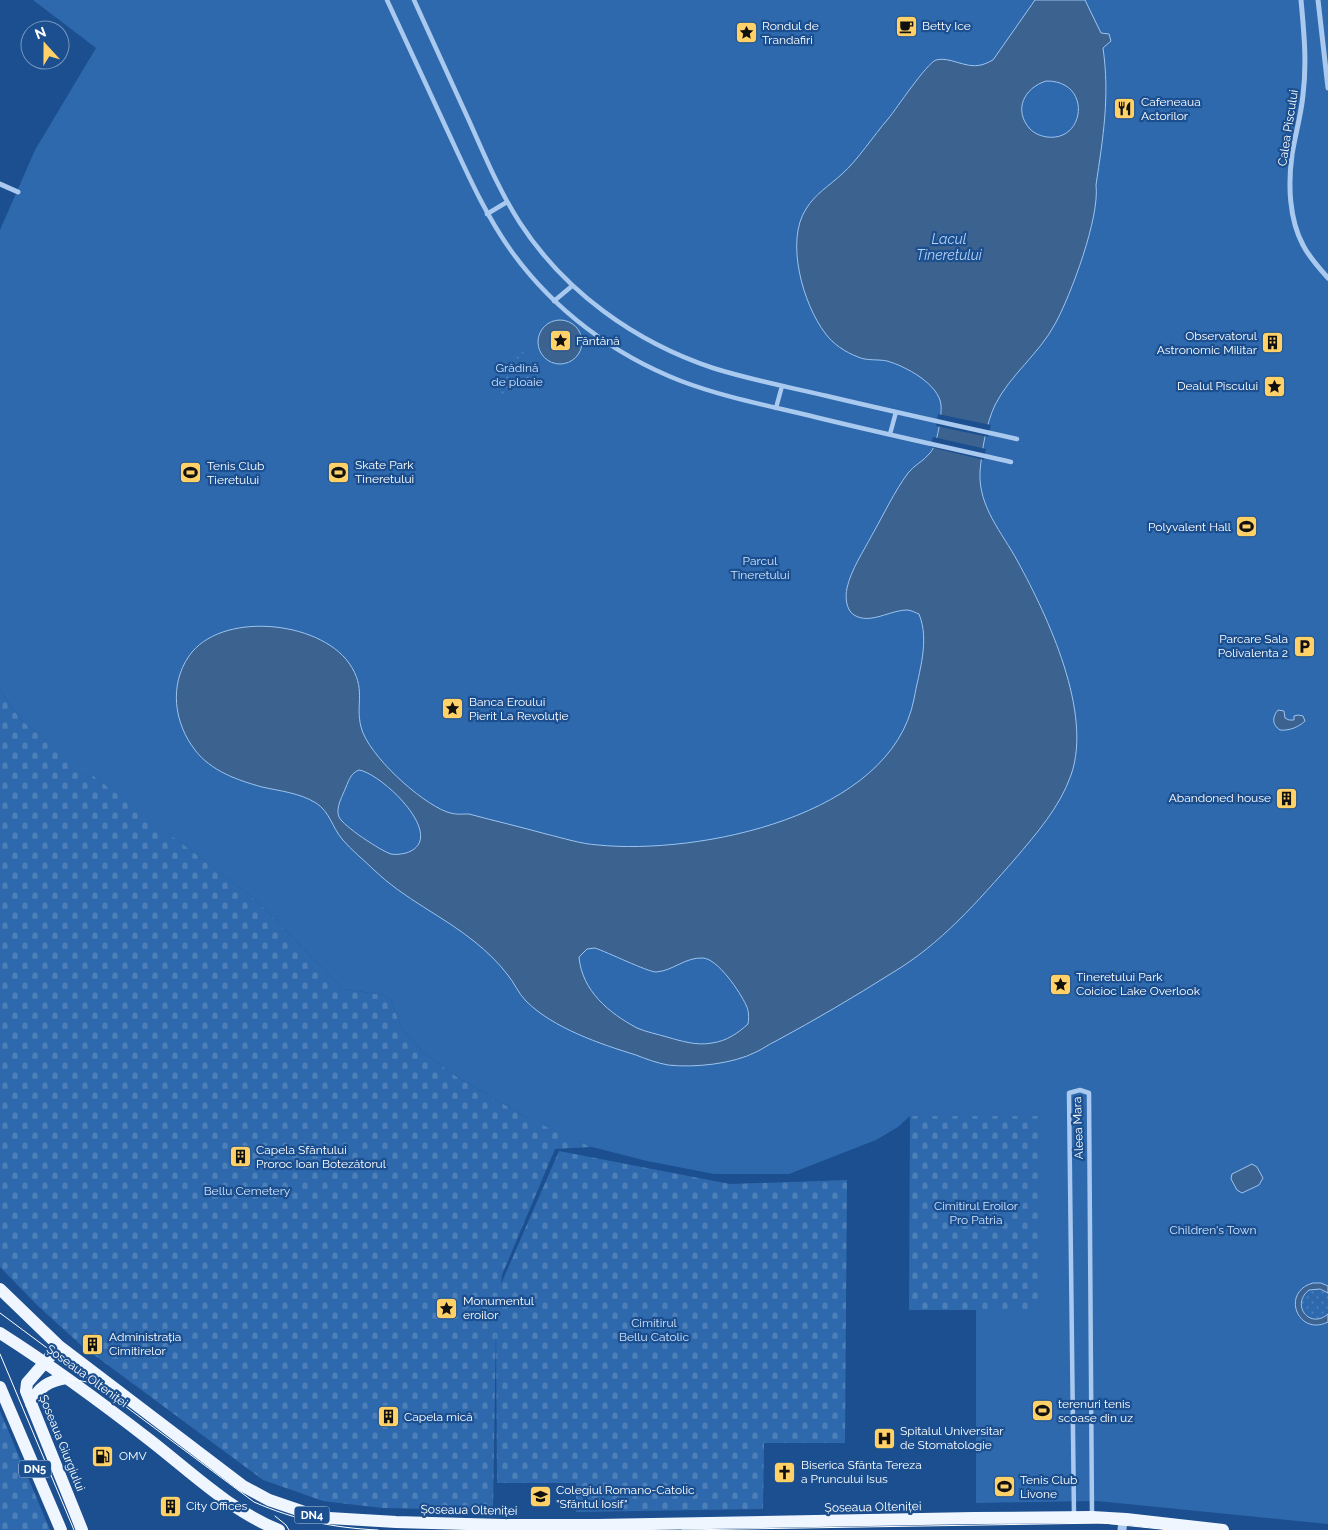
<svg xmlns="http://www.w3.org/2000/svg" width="1328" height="1530" font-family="Raleway,sans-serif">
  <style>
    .cemetery { fill: url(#cemetery-stones) }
    .park { fill: #2e69ad }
    .garden { fill: url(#garden-dots) }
    .water { fill: #3c6290; stroke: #9cc4f0; fill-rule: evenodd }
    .pier { fill: #1b4f8f }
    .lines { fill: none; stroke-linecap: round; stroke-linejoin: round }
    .pedestrian { stroke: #a9c9ee; stroke-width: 4.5 }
    .minor { stroke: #a9c9ee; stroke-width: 5 }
    .tertiary { stroke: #a9c9ee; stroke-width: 9 }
    .primary { stroke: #f0f6ff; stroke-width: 12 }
    .tram { stroke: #fff; stroke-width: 1 }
    .labels { text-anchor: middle; stroke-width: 4.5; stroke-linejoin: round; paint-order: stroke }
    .shield { fill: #1b4f8f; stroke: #bbcadd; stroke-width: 1 }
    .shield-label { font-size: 11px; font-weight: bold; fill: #fff }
    .poi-label { font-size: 12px; fill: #fff; stroke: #1b4f8f; text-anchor: start }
    .street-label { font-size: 12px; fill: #fff; stroke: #1b4f8f }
    .park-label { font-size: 12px; fill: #cfe3fa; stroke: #1b4f8f }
    .water-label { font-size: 14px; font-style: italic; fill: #b5d3f5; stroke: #1b4f8f }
  </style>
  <defs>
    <pattern id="cemetery-stones" width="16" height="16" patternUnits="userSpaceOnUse" patternTransform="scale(1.25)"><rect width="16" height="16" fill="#2e69ad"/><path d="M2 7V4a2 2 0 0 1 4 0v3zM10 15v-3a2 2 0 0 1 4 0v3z" fill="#4d80b9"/></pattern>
    <pattern id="garden-dots" width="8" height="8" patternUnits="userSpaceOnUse" patternTransform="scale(1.25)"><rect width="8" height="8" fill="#2e69ad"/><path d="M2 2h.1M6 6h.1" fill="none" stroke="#4d80b9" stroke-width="1.8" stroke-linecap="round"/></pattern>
  </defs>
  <rect width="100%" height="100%" fill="#1b4f8f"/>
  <path class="cemetery" d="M0,690L21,720L256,900L343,989L384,995L391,1000L402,1029L423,1052L457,1077L524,1116L592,1147L555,1149L502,1275L501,1284L559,1151L730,1184L847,1180L845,1443H764L763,1509L576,1512V1483H497L496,1326L493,1510L382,1508L323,1501L263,1480L82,1346L38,1306L0,1267Z
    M910,1116H1042V1310H909Z
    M0,1411L50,1530H0Z"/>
  <path class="park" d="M33,0H1328V1524L1097,1501L976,1503V1310H1042V1116H910L898,1127L876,1140L789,1174H714L647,1161L592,1147L555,1131L524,1116L457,1077L423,1052L402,1029L391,1000L384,995L343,989L256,900L37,733L21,720L0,690V230L35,150L96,48Z"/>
  <path class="garden" d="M523,351L536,381L509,392L499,395L490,378L512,362Z
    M1318,1288L1328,1293V1314C1320,1321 1311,1320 1304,1312L1301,1301L1307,1292Z"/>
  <path class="water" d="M1035,0H1085L1101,33L1109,34L1111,41L1103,48C1110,96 1103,138 1096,185C1100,217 1071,295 1055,324C1039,354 1010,375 995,405C986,424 982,450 980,471C978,507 1002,532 1018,562C1048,617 1093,713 1071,775C1060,807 1036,834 1015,859C978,901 941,944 892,973C854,997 815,1020 776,1041C769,1044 763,1049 756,1052C733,1064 694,1068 668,1065C657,1063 646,1059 636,1055C600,1044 553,1028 526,1001C518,993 514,982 507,974C498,962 486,951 475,942C443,916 404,899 374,870C364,860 351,850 342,839C332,827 330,812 316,803C300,793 280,791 262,787C237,780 211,771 195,750C174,723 169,685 189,656C220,611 318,620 349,663C367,689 355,703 361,727C368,755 420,802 447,812C457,815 458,814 469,814C495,821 521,827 546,834C563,838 581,844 598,845C698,855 891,817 914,699C919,671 930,641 919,614C916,613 911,610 907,610C890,610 870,625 854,615C846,610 845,597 847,588C851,570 863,552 872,535C884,514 894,492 908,473C914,465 924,461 930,453C937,446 942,415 941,405C939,384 905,366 887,361C878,359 867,361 858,357C845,352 833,344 825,333C803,304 785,241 806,209C815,194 829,186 842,174C857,161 874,135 888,119C897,108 926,64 936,60C949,56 966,69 981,65C985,64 989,62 993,60ZM1046,81C1092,80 1086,142 1047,137C1041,136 1035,134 1030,129C1013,110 1024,88 1046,81ZM359,770C383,774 450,839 406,853C401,854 397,855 391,854C381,851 343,826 339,817C335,808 343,795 346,787C349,780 351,773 359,770ZM595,948C607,952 648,972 656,972C673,971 685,957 703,958C718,959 740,992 746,1005C749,1011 749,1017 748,1024C738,1033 727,1041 712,1043C697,1046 681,1041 667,1037C657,1034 646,1032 637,1028C609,1013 582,991 579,957L587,949Z
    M538 342a22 22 0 1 1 44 0a22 22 0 1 1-44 0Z
    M1278,710L1284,711L1285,718L1289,720H1294V716L1298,715L1303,716L1305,721C1299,727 1289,731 1280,730C1272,725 1272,717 1278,710Z
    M1252,1164L1257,1167L1263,1178L1259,1185L1242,1193L1237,1190L1231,1179L1232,1174Z
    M1313,1283H1321L1328,1286V1293L1320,1289L1309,1290C1290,1305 1310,1330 1328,1314V1322C1298,1337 1280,1292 1313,1283Z"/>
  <path class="pier" d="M938,414L991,425L988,437L936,426Z
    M933,437L986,449L984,460L930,447Z"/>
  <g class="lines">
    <path class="pedestrian" d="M387,0C408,45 428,89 449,134C468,175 486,216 512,252C554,310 614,355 681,381C723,397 770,406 815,417C880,433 946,447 1011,462
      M414,0C433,42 452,84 471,125C486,159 500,192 520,223C565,292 635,342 713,368C751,380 789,387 827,396C890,411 954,425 1017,439
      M487,214L507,202
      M554,301L572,286
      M776,408L782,386
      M890,434L896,412
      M1074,1516L1069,1093L1080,1090L1089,1093L1092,1516"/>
    <path class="minor" d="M1301,0C1304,32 1307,63 1303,95C1301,116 1295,135 1292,155C1288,184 1289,219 1303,245C1309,257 1319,268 1328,278
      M1318,0L1328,88
      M0,184L18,192"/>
    <path class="tertiary" d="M1122,1530L1123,1519"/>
    <path class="primary" d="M0,1289L59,1346L243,1486L269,1500L310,1514L329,1518L396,1522L502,1525H597L974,1518L1092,1517L1126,1519L1223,1530
      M0,1333C52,1366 102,1403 151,1441C192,1473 231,1511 279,1530
      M59,1346L27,1383L26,1391L82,1530
      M0,1387L61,1530
      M31,1404C38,1387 49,1381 66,1378"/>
    <path class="tram" d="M0,1313L254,1502C295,1520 334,1528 378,1530
      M0,1354L74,1530
      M66,1378L87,1382
      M275,1516L286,1525L289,1530
      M682,1530L1103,1523L1170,1530"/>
  </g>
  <defs>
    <symbol id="cafe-square" viewBox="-11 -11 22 22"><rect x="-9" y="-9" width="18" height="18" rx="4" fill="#ffd166" stroke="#1b4f8f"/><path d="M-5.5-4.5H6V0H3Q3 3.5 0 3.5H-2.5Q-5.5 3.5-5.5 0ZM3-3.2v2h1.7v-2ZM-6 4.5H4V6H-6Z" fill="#111"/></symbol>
    <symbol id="sight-square" viewBox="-11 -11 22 22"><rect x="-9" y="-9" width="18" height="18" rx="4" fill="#ffd166" stroke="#1b4f8f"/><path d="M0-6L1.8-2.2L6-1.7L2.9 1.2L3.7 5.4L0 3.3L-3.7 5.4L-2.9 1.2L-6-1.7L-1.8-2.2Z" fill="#111"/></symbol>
    <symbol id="restaurant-square" viewBox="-11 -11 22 22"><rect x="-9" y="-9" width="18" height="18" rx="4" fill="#ffd166" stroke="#1b4f8f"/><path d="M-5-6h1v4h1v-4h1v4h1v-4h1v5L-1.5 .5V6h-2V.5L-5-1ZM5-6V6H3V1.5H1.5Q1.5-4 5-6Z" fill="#111"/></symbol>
    <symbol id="building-square" viewBox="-11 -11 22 22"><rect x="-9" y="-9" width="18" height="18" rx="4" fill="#ffd166" stroke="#1b4f8f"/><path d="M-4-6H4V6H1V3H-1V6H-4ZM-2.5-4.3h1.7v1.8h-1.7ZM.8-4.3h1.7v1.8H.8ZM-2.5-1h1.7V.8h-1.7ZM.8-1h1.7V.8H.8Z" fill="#111"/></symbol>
    <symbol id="stadium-square" viewBox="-11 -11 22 22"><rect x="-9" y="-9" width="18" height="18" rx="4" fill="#ffd166" stroke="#1b4f8f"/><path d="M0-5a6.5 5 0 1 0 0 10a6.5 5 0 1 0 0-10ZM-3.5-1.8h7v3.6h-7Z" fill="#111"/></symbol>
    <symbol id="parking-square" viewBox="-11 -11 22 22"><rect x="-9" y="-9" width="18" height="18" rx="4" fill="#ffd166" stroke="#1b4f8f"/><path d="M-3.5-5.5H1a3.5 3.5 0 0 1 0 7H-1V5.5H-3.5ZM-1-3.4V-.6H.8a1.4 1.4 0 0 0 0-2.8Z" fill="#111"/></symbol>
    <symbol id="hospital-square" viewBox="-11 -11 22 22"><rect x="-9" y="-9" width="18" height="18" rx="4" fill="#ffd166" stroke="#1b4f8f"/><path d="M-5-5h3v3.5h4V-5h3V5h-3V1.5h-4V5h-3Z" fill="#111"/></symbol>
    <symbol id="fuel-square" viewBox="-11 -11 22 22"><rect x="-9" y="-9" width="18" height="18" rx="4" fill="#ffd166" stroke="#1b4f8f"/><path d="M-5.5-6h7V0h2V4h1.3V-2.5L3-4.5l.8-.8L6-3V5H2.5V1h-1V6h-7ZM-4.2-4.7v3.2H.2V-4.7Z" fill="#111"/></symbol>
    <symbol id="church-square" viewBox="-11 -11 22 22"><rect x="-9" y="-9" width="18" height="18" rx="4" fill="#ffd166" stroke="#1b4f8f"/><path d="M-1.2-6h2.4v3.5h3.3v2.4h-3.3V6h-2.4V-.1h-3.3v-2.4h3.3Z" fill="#111"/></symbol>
    <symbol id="school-square" viewBox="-11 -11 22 22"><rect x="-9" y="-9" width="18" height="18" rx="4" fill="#ffd166" stroke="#1b4f8f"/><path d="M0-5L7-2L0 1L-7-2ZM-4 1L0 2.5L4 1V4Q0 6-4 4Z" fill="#111"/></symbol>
  </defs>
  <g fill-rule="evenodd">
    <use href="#cafe-square" x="894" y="14" width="25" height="25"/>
    <use href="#sight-square" x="734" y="20" width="25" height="25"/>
    <use href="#restaurant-square" x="1112" y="96" width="25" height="25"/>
    <use href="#sight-square" x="548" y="328" width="25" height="25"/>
    <use href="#building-square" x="1260" y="330" width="25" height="25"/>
    <use href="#sight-square" x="1262" y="374" width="25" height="25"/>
    <use href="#stadium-square" x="326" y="460" width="25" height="25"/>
    <use href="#stadium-square" x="178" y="460" width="25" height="25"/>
    <use href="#stadium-square" x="1234" y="514" width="25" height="25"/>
    <use href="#parking-square" x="1292" y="634" width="25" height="25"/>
    <use href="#sight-square" x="440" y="696" width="25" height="25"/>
    <use href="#building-square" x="1274" y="786" width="25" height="25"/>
    <use href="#sight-square" x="1048" y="972" width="25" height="25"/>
    <use href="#building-square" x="228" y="1144" width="25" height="25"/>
    <use href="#sight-square" x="434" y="1296" width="25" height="25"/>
    <use href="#building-square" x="80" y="1332" width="25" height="25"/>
    <use href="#stadium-square" x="1030" y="1398" width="25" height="25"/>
    <use href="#building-square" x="376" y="1404" width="25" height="25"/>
    <use href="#hospital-square" x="872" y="1426" width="25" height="25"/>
    <use href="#fuel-square" x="90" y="1444" width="25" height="25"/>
    <use href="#church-square" x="772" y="1460" width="25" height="25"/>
    <use href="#stadium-square" x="992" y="1474" width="25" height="25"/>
    <use href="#school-square" x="528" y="1484" width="25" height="25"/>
    <use href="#building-square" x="158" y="1494" width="25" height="25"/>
  </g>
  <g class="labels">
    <g class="shield">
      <rect x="19" y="1460.5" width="32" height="17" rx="4"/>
      <rect x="294.5" y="1506.5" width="35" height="17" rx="4"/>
    </g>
    <g class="shield-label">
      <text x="35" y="1473">DN5</text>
      <text x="312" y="1519">DN4</text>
    </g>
    <g class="poi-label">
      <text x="762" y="30">Rondul de<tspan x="762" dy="14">Trandafiri</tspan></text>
      <text x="922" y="30">Betty Ice</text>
      <text x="1141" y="106">Cafeneaua<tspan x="1141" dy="14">Actorilor</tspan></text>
      <text x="1257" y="340" text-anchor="end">Observatorul<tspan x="1257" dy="14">Astronomic Militar</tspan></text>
      <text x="576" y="345">Fântănă</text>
      <text x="1258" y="390" text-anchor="end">Dealul Piscului</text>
      <text x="355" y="469">Skate Park<tspan x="355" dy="14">Tineretului</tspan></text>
      <text x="207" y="470">Tenis Club<tspan x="207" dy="14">Tieretului</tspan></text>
      <text x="1231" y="531" text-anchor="end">Polyvalent Hall</text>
      <text x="1288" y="643" text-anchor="end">Parcare Sala<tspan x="1288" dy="14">Polivalenta 2</tspan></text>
      <text x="469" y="706">Banca Eroului<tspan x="469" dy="14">Pierit La Revoluție</tspan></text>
      <text x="1271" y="802" text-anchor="end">Abandoned house</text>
      <text x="1076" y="981">Tineretului Park<tspan x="1076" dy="14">Coicioc Lake Overlook</tspan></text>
      <text x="256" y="1154">Capela Sfântului<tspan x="256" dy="14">Proroc Ioan Botezătorul</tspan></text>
      <text x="463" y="1305">Monumentul<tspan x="463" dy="14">eroilor</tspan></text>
      <text x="109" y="1341">Administrația<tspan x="109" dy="14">Cimitirelor</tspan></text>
      <text x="1058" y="1408">terenuri tenis<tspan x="1058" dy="14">scoase din uz</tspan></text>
      <text x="404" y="1421">Capela mică</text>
      <text x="900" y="1435">Spitalul Universitar<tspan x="900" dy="14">de Stomatologie</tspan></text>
      <text x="119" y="1460">OMV</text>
      <text x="801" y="1469">Biserica Sfânta Tereza<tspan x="801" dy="14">a Pruncului Isus</tspan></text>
      <text x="1020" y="1484">Tenis Club<tspan x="1020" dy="14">Livone</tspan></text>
      <text x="556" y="1494">Colegiul Romano-Catolic<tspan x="556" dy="14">"Sfântul Iosif"</tspan></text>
      <text x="186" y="1510">City Offices</text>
    </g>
    <g class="street-label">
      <text transform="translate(1288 128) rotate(-81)" y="4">Calea Piscului</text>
      <text transform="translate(1078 1128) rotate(-92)" y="4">Aleea Mara</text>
      <text transform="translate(87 1376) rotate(36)" y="4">Șoseaua Olteniței</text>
      <text transform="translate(62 1443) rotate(68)" y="4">Șoseaua Giurgiului</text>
      <text transform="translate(873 1507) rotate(-1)" y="4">Șoseaua Olteniței</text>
      <text transform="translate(469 1510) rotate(1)" y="4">Șoseaua Olteniței</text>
    </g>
    <g class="park-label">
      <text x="517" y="372">Grădină<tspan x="517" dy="14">de ploaie</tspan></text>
      <text x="760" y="565">Parcul<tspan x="760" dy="14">Tineretului</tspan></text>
      <text x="247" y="1195">Bellu Cemetery</text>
      <text x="976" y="1210">Cimitirul Eroilor<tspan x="976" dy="14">Pro Patria</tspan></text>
      <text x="1213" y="1234">Children's Town</text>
      <text x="654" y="1327">Cimitirul<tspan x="654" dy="14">Bellu Catolic</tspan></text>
    </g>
    <g class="water-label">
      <text x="949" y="244">Lacul<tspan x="949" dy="16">Tineretului</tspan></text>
    </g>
  </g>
  <g transform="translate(45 45) rotate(339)"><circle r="24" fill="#1b4f8f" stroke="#7695bc"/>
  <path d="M0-4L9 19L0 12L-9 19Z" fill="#ffd166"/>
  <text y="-8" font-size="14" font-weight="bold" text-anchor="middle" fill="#ffffff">N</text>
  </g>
</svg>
